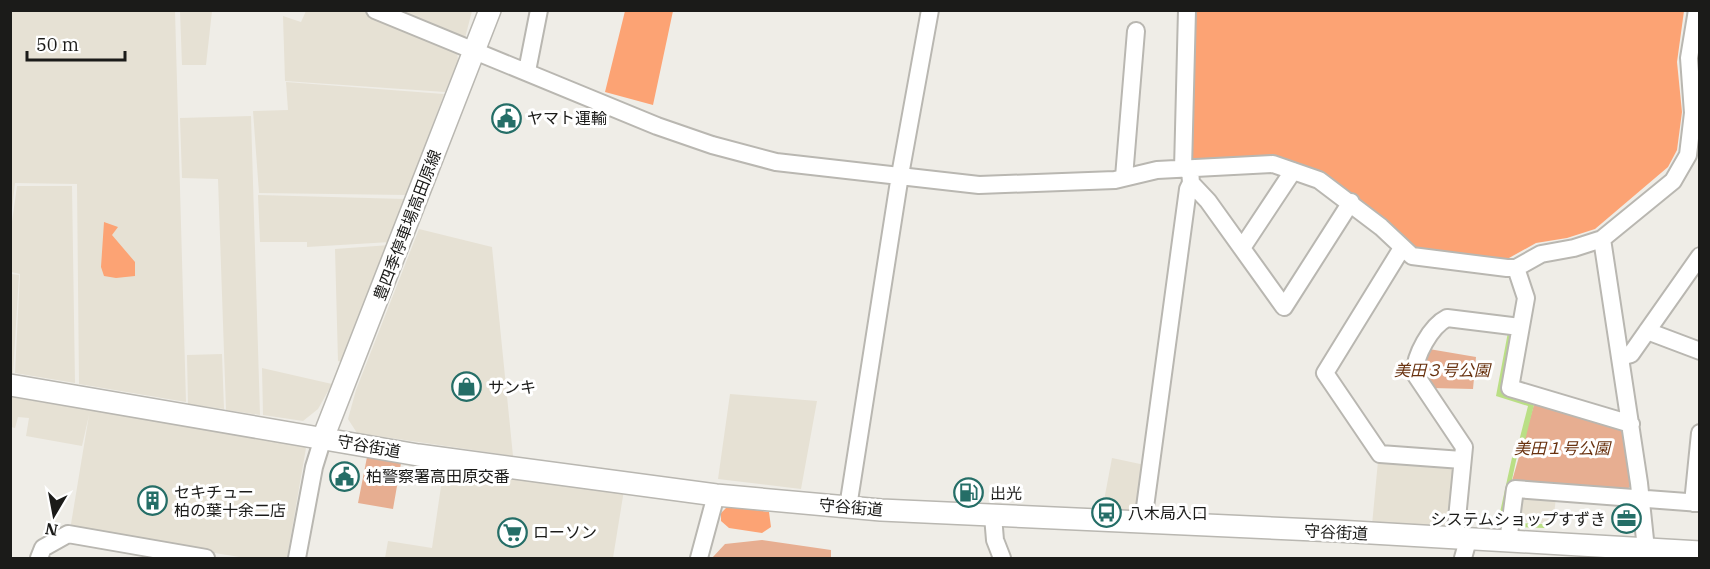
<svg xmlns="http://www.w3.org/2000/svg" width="1710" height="569" font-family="'IBM Plex Serif','Noto Sans JP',serif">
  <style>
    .built { fill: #e6e1d4 }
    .green { fill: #e7ae91 }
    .forest { fill: #fca374 }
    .water { fill: #badf85 }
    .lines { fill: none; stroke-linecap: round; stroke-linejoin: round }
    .stream { stroke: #badf85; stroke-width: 4 }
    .minor-casing { stroke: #b9b7b1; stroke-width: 20 }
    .major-casing { stroke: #b9b7b1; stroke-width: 24 }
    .minor { stroke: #fff; stroke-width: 16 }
    .major { stroke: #fff; stroke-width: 21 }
    .labels { text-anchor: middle; stroke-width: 6; stroke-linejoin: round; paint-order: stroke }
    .poi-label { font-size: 16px; fill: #1b1b19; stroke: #fff; text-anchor: start }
    .street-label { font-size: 16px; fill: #1b1b19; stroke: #fff }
    .park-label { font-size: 16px; font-style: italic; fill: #68310e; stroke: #fff }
  </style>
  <rect width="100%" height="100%" fill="#efede7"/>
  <path class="built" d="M11,11H175L186,402L79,384L77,184L15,183L11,219Z
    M180,11H212L206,65H182Z
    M306,11H364L457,50L458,61L445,92L285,81L283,16L301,22Z
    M399,11H472L465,38Z
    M286,82L444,94L407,195L259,193L253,111L288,110Z
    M251,116L260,415L226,410L218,179L182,178L180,118Z
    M17,186H72L75,383L15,373L20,274L11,272L10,236Z
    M258,195L405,199L390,242L307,247V242H260Z
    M419,229L492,247L513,456L357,433L348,419L356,390Z
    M390,245L344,363L338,361L335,249Z
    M11,274L19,275L13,373L10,372Z
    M222,354L224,409L188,404L187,355Z
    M262,368L332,384L318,409L303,421L263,415Z
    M730,394L817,401L801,489L718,479Z
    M10,397L304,446L306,448L287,558H246L70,530L89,415L82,446L26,436L29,418L18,417L15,428L11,427Z
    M1112,458L1145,465L1138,509L1134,512L1102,511Z
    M1378,461L1449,464L1454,468L1450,524L1446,530L1372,525Z
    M444,466L624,490L613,558H385L388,541L432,548Z
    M1526,494L1556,497L1553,524L1516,521L1520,499Z"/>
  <path class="green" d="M1429,349L1476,357L1473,389L1431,388L1420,371Z
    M1535,401L1618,426L1624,432L1632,485L1625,491L1512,481Z
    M367,457L401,463L393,509L358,503Z
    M762,540L831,550V558H712L725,544Z"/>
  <path class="forest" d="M625,11H673L653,105L605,92Z
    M1195,11H1684L1677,62L1682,112L1677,150L1668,167L1595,229L1567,238L1536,243L1500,263L1414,250L1320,175L1189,162Z
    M104,222L118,227L112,235L135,262V276L116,278L104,276L101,267Z
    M728,506L769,512L771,527L762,533L729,528L721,521V513Z"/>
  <path class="water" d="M1508,332L1513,337L1503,391L1535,401L1522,452L1517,456L1502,527L1497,526L1513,453L1517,449L1528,406L1496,396Z"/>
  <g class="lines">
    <path class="stream" d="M1516,525L1544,526"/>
    <defs>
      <path id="minor" d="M375,10L657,126L712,145L776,162L979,185L1115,180L1157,170L1273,164L1319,180L1381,227L1412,256L1507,268H1516L1541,254L1574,248L1602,239L1673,181L1688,155L1693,113L1689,58L1697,10
        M527,71L539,10
        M1183,169L1187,10
        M1124,177L1136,31
        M1191,183L1208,201L1284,307L1351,202
        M1602,239L1639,483L1646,549
        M1242,248L1293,171
        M1402,248L1325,373L1380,454L1462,460
        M1516,268L1526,298L1510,388L1631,424
        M1647,331L1700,351
        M1620,357L1631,354L1700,256
        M1693,503L1700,433
        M848,507L900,175L930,10
        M993,516L995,540L1002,558
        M1143,522L1188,189L1191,183L1190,169
        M1455,539L1464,447L1415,374C1414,356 1431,326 1447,318L1520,327
        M1508,542L1515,489L1700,503
        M39,558L43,548L68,534L206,558
        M297,558L314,467L323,438
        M699,558L716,495
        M1463,558L1468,540"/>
      <path id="major" d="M10,385L418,455L716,495L881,510L1337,531L1700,552
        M323,438L490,10"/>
    </defs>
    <use href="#minor" class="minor-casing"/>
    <use href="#major" class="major-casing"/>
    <use href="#minor" class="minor"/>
    <use href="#major" class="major"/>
  </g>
  <defs>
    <symbol id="civic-ring" viewBox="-11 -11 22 22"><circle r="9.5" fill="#fff" stroke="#256e67" stroke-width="1.5"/><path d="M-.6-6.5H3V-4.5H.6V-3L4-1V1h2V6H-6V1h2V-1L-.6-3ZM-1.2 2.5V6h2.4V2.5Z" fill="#256e67"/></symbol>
    <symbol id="shop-ring" viewBox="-11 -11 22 22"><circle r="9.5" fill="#fff" stroke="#256e67" stroke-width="1.5"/><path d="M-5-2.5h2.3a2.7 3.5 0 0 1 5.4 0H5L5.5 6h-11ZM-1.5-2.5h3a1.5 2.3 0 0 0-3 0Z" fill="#256e67"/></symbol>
    <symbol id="fuel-ring" viewBox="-11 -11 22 22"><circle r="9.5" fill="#fff" stroke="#256e67" stroke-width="1.5"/><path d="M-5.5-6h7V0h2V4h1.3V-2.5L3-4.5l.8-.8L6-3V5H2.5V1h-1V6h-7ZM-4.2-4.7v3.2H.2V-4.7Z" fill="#256e67"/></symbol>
    <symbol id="building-ring" viewBox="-11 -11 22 22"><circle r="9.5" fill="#fff" stroke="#256e67" stroke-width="1.5"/><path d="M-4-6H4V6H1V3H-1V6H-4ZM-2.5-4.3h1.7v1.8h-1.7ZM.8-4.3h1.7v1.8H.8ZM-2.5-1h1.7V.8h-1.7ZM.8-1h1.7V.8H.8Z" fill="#256e67"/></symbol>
    <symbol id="bus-ring" viewBox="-11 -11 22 22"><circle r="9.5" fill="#fff" stroke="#256e67" stroke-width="1.5"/><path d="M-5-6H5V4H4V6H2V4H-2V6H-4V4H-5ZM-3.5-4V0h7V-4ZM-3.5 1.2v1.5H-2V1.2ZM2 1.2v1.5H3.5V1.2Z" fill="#256e67"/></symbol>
    <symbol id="office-ring" viewBox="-11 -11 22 22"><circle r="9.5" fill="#fff" stroke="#256e67" stroke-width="1.5"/><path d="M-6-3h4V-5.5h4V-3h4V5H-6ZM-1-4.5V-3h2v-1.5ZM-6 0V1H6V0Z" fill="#256e67"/></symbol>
    <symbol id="supermarket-ring" viewBox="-11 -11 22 22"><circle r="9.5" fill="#fff" stroke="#256e67" stroke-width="1.5"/><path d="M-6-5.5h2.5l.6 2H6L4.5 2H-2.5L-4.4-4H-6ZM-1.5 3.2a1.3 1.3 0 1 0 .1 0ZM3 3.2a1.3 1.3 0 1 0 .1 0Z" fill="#256e67"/></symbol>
  </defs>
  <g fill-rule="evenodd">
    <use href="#civic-ring" x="490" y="102" width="33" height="33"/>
    <use href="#shop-ring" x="450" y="370" width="33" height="33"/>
    <use href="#civic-ring" x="328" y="460" width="33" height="33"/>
    <use href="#fuel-ring" x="952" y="476" width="33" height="33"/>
    <use href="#building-ring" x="136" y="484" width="33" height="33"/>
    <use href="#bus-ring" x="1090" y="496" width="33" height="33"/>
    <use href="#office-ring" x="1610" y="502" width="33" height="33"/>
    <use href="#supermarket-ring" x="496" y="516" width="33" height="33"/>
  </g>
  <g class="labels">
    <g class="poi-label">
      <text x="527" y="124">ヤマト運輸</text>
      <text x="488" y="393">サンキ</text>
      <text x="366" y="482">柏警察署高田原交番</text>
      <text x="174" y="498">セキチュー<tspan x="174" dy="18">柏の葉十余二店</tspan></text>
      <text x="990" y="499">出光</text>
      <text x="1128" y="519">八木局入口</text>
      <text x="1606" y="525" text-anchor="end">システムショップすずき</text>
      <text x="533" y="538">ローソン</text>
    </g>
    <g class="street-label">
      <text transform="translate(407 225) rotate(-69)" y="6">豊四季停車場高田原線</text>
      <text transform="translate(369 446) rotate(10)" y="6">守谷街道</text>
      <text transform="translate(851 507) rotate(5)" y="6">守谷街道</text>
      <text transform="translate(1336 532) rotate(3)" y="6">守谷街道</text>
    </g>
    <g class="park-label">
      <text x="1442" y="376">美田３号公園</text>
      <text x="1562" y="454">美田１号公園</text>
    </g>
  </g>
  <rect width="1710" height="569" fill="none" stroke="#1b1b19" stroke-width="24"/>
  <g transform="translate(54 515) rotate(190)" stroke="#ffffff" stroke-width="4.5" paint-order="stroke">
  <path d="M0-4.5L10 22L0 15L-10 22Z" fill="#1b1b19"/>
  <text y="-9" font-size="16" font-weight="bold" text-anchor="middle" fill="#1b1b19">N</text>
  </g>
  <path d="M27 51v9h98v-9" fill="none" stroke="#1b1b19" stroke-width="3"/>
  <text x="36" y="51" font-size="18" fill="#1b1b19" stroke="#ffffff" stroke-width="4.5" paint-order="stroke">50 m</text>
</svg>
